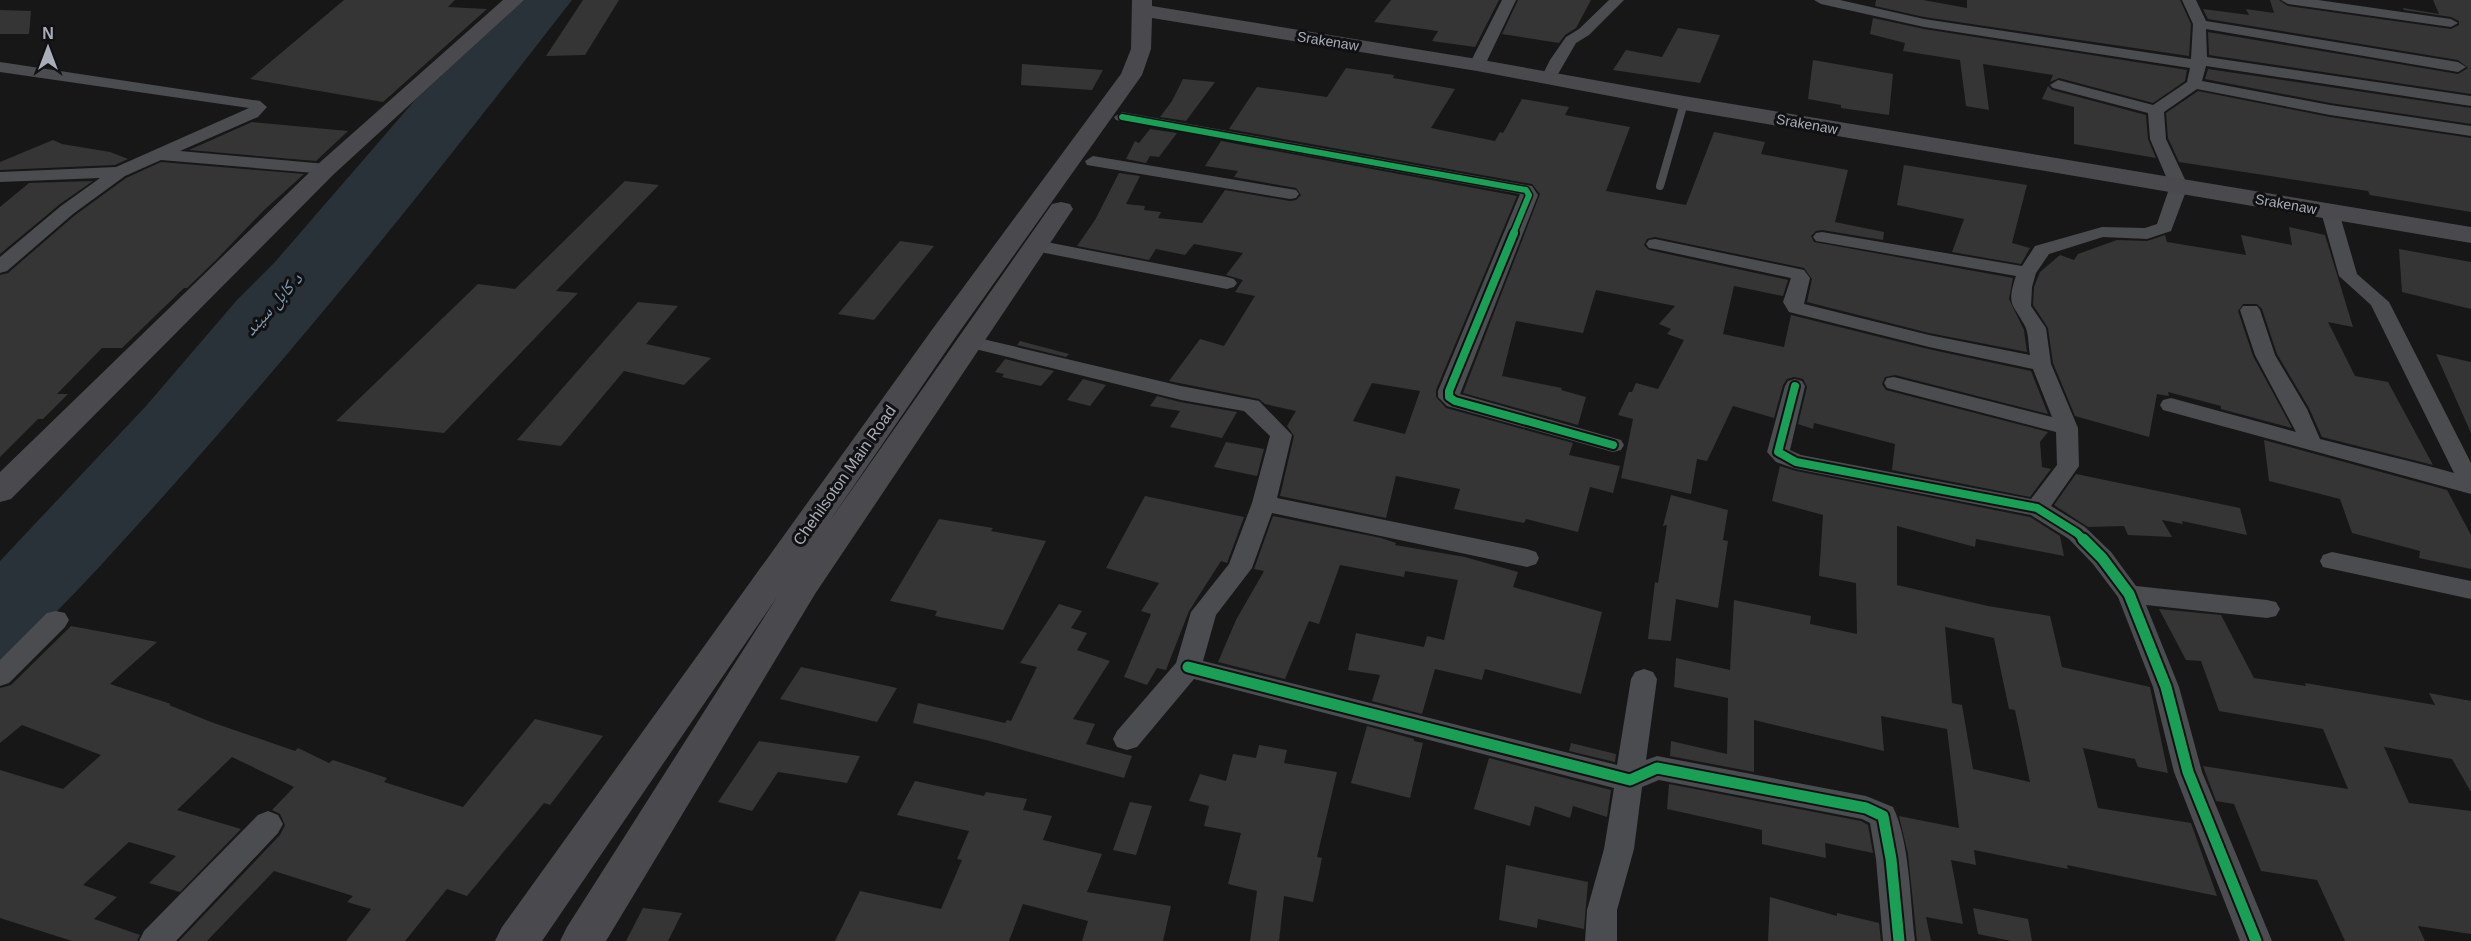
<svg xmlns="http://www.w3.org/2000/svg" width="2471" height="941" font-family="Arial,'Noto Naskh Arabic',sans-serif">
  <style>
    .water { fill: #2a3239 }
    .building { fill: #353536; fill-rule: evenodd }
    .lines { fill: none; stroke-linecap: round; stroke-linejoin: round }
    .lane { stroke: #4b4c50; stroke-width: 8 }
    .street { fill: #4b4c50; fill-rule: evenodd }
    .secondary { fill: #4a4a4e; fill-rule: evenodd }
    .cycleway-far2-casing { stroke: #111113; stroke-width: 9 }
    .cycleway-far1-casing { stroke: #111113; stroke-width: 12 }
    .cycleway-casing { stroke: #111113; stroke-width: 15 }
    .cycleway-far2 { stroke: #1a9f57; stroke-width: 6 }
    .cycleway-far1 { stroke: #1a9f57; stroke-width: 8 }
    .cycleway { stroke: #1a9f57; stroke-width: 11 }
    .labels { text-anchor: middle; stroke-width: 6; stroke-linejoin: round; paint-order: stroke }
    .far-street-label { font-size: 14px; fill: #a8adb8; stroke: #111113 }
    .street-label { font-size: 16px; fill: #a8adb8; stroke: #111113 }
    .water-label { font-size: 18px; font-style: italic; fill: #7f9bb3; stroke: #111113 }
  </style>
  <rect width="100%" height="100%" fill="#171717"/>
  <path class="water" d="M523,0H572C452,155 329,309 199,456C135,528 71,601 0,667V561L146,406L237,300L275,262L416,99Z"/>
  <path class="building" d="M344,0H455L448,7L487,9L383,102L250,79Z
    M583,0H619L585,55L546,56Z
    M1391,0H1499L1475,47L1432,41L1438,31L1374,22Z
    M1518,0H1591L1576,28L1565,35L1559,43L1502,34Z
    M1876,0H1923L1967,8V0H2180L2191,24L2189,56L1924,17L1875,6Z
    M2270,0H2279L2288,6L2451,29L2459,25V21L2451,17L2404,10L2403,8L2439,14L2433,0H2471V94L2209,55L2208,32L2458,74L2468,68L2458,60L2208,19L2203,9L2249,15L2246,9L2274,13Z
    M0,10L31,11L29,34H0Z
    M1873,18L1924,29L2187,70L2185,81L2153,103L2059,78L2050,82L2053,75L1983,64L1989,110L1966,106L1960,60L1903,51L1905,43L1870,34Z
    M1678,28L1720,35L1700,83L1613,70L1626,50L1662,57Z
    M1813,60L1893,74L1889,115L1841,108V105L1808,99Z
    M1022,64L1103,70L1092,90L1021,85Z
    M1346,68L1394,75L1393,78L1455,89L1431,128L1495,141L1500,132L1503,133L1522,99L1569,107L1565,115L1630,127L1606,191L1686,205L1714,132L1765,142L1761,154L1848,170L1835,222L1884,232L1883,240L1822,230L1816,231L1811,236L1814,242L2013,278L2009,299L2024,330L2027,352L1929,333L1807,302L1812,279L1804,268L1655,237L1647,239L1644,245L1649,250L1788,280L1783,296L1734,286L1723,334L1784,347L1791,315L1928,349L2031,371L2048,414L1895,375L1885,377L1882,384L1886,390L2048,432L2040,442L2042,467L2051,469L2030,497L1892,470L1895,444L1814,423L1813,429L1798,424L1807,387L1803,379L1794,377L1787,379L1783,385L1774,418L1733,406L1707,461L1697,459L1691,494L1621,478L1633,419L1618,415L1629,392H1632L1636,383L1658,389L1684,340L1667,334L1671,329L1659,324L1675,306L1596,290L1583,333L1516,321L1502,376L1562,388L1561,390L1586,397L1578,425L1463,393L1540,194L1532,184L1229,129L1257,87L1327,97Z
    M2208,69L2471,108V124L2330,103L2205,79Z
    M1183,79L1215,82L1186,121L1160,117L1172,101Z
    M2048,86L2052,90L2146,115L2148,139L2156,158L2074,144V107L2042,99Z
    M2198,91L2330,117L2471,138V212L2370,195L2368,191L2179,162L2168,138L2166,113Z
    M252,122L348,131L316,161L189,150Z
    M1150,129L1177,133L1159,157L1150,156L1146,163L1126,159L1135,141L1139,143Z
    M53,140L62,144L110,152L128,159L115,165L0,170V162Z
    M1221,141L1517,196L1436,390V397L1446,408L1573,443L1569,455L1620,466L1613,493L1590,487L1578,532L1526,519L1524,523L1454,509L1460,489L1396,476L1386,518L1280,496L1294,436L1287,426L1296,411L1265,404L1259,399L1169,381L1200,339L1224,346L1255,296L1235,292L1243,280L1226,275L1243,253L1194,244L1185,255L1156,249L1149,260L1077,246L1095,220L1119,173L1140,176L1126,204L1145,206L1144,210L1161,212L1158,218L1202,223L1225,190L1290,201L1296,200L1301,195L1296,188L1234,177L1238,171L1205,166ZM1372,383L1420,391L1405,434L1353,421Z
    M161,162L304,174L263,211L215,261L187,288H184L122,348H102L57,394H68L43,419H38L0,457V275L8,273L74,216L126,178Z
    M1904,165L2027,185L2012,243L2030,248L2021,264L1952,252L1964,219L1897,205Z
    M93,181L60,204L0,254V207L29,183Z
    M625,181L659,185L556,291L578,293L444,433L336,421L478,284L515,289Z
    M2289,227L2325,235L2353,327L2328,322L2355,376L2388,382L2433,465L2322,437L2309,408L2277,354L2262,309L2257,304H2243L2238,311L2253,356L2292,428L2221,409V406L2168,392L2169,396L2157,394L2149,437L2075,416L2053,363L2048,328L2033,305L2034,287L2040,272L2060,255L2074,260L2078,254L2117,240L2147,241L2165,235L2167,242L2246,255L2241,235L2292,245Z
    M900,241L934,246L874,320L838,314Z
    M2399,249L2471,262V309L2402,292Z
    M638,302L678,306L646,344L711,358L684,385L624,371L561,446L517,440Z
    M1020,341L1069,354L1066,357L1017,345Z
    M2436,354L2471,362V433Z
    M1005,359L1054,371L1041,386L1002,377L1004,374L995,372Z
    M1083,379L1106,385L1090,406L1067,400Z
    M1157,396L1180,402L1237,412L1222,438L1170,427L1180,411L1150,406Z
    M2264,440L2447,490L2471,535V569L2419,558L2420,551L2352,533L2340,499L2269,481Z
    M1226,442L1264,449L1257,476L1214,467Z
    M1780,466L1796,471L2030,517L2060,536L2064,556L1976,539L1975,547L1897,526V585L1988,606L2050,616L2062,667L2150,687L2168,773L2138,767L2135,759L2083,748L2098,808L2191,823L2217,896L2067,865L2068,869L1974,850L1976,865L1951,860L1963,924L1926,917L1931,941H1917L1908,854L1899,816L1959,828L1947,729L1881,716L1884,751L1754,720V772L1670,756L1671,741L1727,754L1728,698L1674,687L1676,658L1730,670L1734,600L1811,616L1810,624L1857,634L1856,583L1819,576L1823,515L1772,501ZM1945,627L1994,638L2009,709L2015,710L2030,782L1973,769L1962,705L1952,703Z
    M2076,474L2240,508L2247,535L2182,521L2183,524L2162,520L2172,537L2128,535L2124,526L2088,527L2054,505Z
    M1671,495L1728,510L1723,540L1728,541L1718,608L1676,599L1671,641L1648,639L1655,582L1658,583L1667,525L1663,526Z
    M1145,496L1244,517L1227,563L1221,561L1189,611L1166,670L1157,668L1147,685L1124,677L1151,614L1141,611L1159,583L1106,568Z
    M1273,516L1381,538L1396,543L1395,545L1465,557L1518,572L1513,587L1602,612L1581,694L1485,669L1482,680L1435,669L1422,714L1372,701L1380,675L1348,670L1356,633L1424,647L1427,636L1444,640L1458,580L1405,571L1404,577L1340,565L1319,624L1309,621L1285,679L1218,662L1236,620L1264,571L1254,569Z
    M939,519L993,528L991,531L1046,541L1003,630L935,616L937,611L890,601Z
    M1059,604L1082,611L1071,628L1087,633L1077,650L1110,661L1073,719L1095,724L1086,744L1132,756L1124,778L986,740L913,723L918,703L1005,723L1007,720L1011,721L1037,667L1020,663Z
    M2159,609L2221,615L2254,678L2306,686L2305,683L2435,705L2429,693L2471,701V792L2452,759L2384,747L2409,803L2471,811V934L2418,926L2425,941H2345L2317,880L2261,871L2234,804L2216,801L2203,766L2348,789L2323,729L2219,711L2201,661L2186,660Z
    M71,626L157,642L110,684L171,704L169,705L211,722L295,751L298,748L329,763L333,760L387,778L384,782L463,807L535,719L603,736L550,805L544,803L467,896L447,889L405,941H346L371,909L347,902L353,896L274,871L207,941H179L280,835L285,825L280,814L272,810L294,787L232,757L177,810L241,829L180,892L149,883L176,856L129,842L83,885L117,897L94,919L140,935L137,941H72L0,918V770L63,789L101,755L22,725L0,743V688L11,685Z
    M801,667L897,688L877,722L780,699Z
    M1367,726L1414,739V741L1423,743L1410,798L1351,783Z
    M759,741L860,756L847,783L778,772L752,811L718,802Z
    M1571,743L1616,754L1615,762L1569,751Z
    M1259,745L1287,750L1284,763L1337,772L1317,857L1322,858L1313,902L1284,896L1279,941H1250L1257,891L1228,884L1241,833L1204,826L1209,806L1189,801L1200,774L1226,781L1233,754L1256,758Z
    M1489,758L1611,790L1607,817L1573,806L1570,818L1535,806L1530,826L1474,809Z
    M915,781L984,796L986,792L1027,799L1023,810L1052,816L1043,840L1102,854L1087,892L1171,906L1163,941H1082L1088,921L1023,904L1009,941H835L860,891L941,909L962,860L957,859L969,831L897,815Z
    M1669,784L1861,821L1868,825L1873,853L1825,843L1826,858L1762,844V830L1667,809Z
    M1130,802L1152,806L1136,855L1113,850Z
    M1506,865L1588,882L1584,929L1538,919L1537,928L1499,920Z
    M1770,897L1837,916V913L1879,923L1881,941H1768Z
    M643,908L682,913L668,941H626Z
    M1973,908L2028,919L2032,941H2011L1978,934Z"/>
  <g class="lines">
    <path class="lane" d="M1660,186L1684,103"/>
    <path class="street" d="M1502,0H1516L1485,65L1477,70L1472,68L1469,65Z
      M1609,0H1624L1589,35L1576,43L1554,81H1544L1541,78L1550,60L1566,37L1579,29Z
      M1814,0H1840L1924,19L2191,59L2193,24L2182,0H2196L2206,21L2458,62L2466,67L2458,72L2206,29L2207,57L2471,96V106L2206,66L2202,81L2330,105L2471,126V136L2330,115L2197,89L2164,112L2166,139L2188,186L2171,231L2147,239L2103,237L2049,254L2036,273L2032,287L2031,306L2046,328L2051,364L2078,428L2079,466L2051,506L2085,527L2111,552L2136,586L2267,600L2276,602L2280,609L2276,616L2267,618L2146,605L2179,687L2202,772L2272,941H2240L2174,772L2153,687L2118,597L2093,564L2069,539L2031,515L1796,469L1776,462L1767,452L1785,386L1788,381L1795,379L1802,381L1805,386L1790,450L1801,455L2031,499L2057,465L2056,432L1887,388L1884,383L1887,378L1894,377L2052,417L2033,369L1929,347L1789,312L1783,302L1791,278L1655,249L1649,248L1646,244L1649,240L1655,239L1804,270L1810,278L1804,304L1929,335L2030,355C2028,346 2029,334 2025,326C2013,303 2006,306 2016,276L1822,242L1816,241L1813,237L1816,233L1822,232L2022,266L2035,246L2102,227L2145,228L2157,224L2170,186L2150,139L2148,113L2053,88L2050,85L2058,80L2153,105L2187,82L2190,68L1924,27L1821,4Z
      M2281,0H2318L2451,19L2458,23L2451,27L2288,4Z
      M0,62L260,101L267,107L258,117L180,151L326,164L332,165L334,169L332,173L326,174L161,160L125,176L73,214L7,271L0,273V257L61,206L100,178L0,182V172L116,167L249,108L0,72Z
      M1122,112L1532,186L1538,195L1460,394L1621,440L1624,445L1621,450L1613,452L1447,406L1438,397V391L1520,194L1116,120L1114,117Z
      M1093,156L1290,189L1296,190L1299,194L1296,198L1290,199L1087,165L1085,161Z
      M2330,207L2336,208L2339,212L2357,274L2389,302L2471,463V494L2163,410L2160,405L2163,400L2171,398L2296,432L2255,355L2240,310L2243,306H2257L2260,310L2275,355L2307,409L2320,439C2365,451 2409,460 2454,473L2371,305L2339,276L2321,212L2324,208Z
      M1036,240L1227,277L1234,279L1237,283L1234,287L1227,289L1030,250L1027,246L1030,242Z
      M970,336L1181,386L1259,401L1292,435L1277,498L1527,549L1536,552L1539,558L1536,564L1527,567L1272,513L1252,568L1216,615L1203,661L1617,765L1631,679L1635,672L1644,669L1653,672L1657,679L1646,760L1657,756L1866,796L1893,807C1910,842 1910,902 1915,941H1883L1876,859L1870,823L1862,819L1659,780L1642,787L1634,849L1617,910V941H1585L1587,910L1604,849L1614,788L1194,679L1137,747L1127,750L1117,747L1113,739L1117,731L1176,663L1191,612L1229,564L1252,503L1270,436L1244,411L1181,400L963,346L960,342L963,338Z
      M2332,552L2471,581V599L2323,567L2320,561L2323,555Z
      M56,611L65,613L69,620L65,627L9,683L0,686V660L47,613Z
      M268,811L278,815L283,824L278,833L176,941H139L144,931L258,815Z"/>
    <path class="secondary" d="M503,0H524L334,174L11,499L0,502V472L318,164Z
      M1132,0H1152V6L1477,59L1684,96L2471,227V243L1684,110L1477,71L1152,18L1151,49L1142,75L955,338L827,525L1052,204L1061,202L1070,204L1073,209L815,594L606,941H560L567,927L777,597L542,941H495L502,927L934,327L1121,74L1131,49Z"/>
    <defs>
      <path id="cycleway-far2" d="M1122,117L1526,190L1529,195L1513,234"/>
      <path id="cycleway-far1" d="M1514,233L1449,391V397L1455,401L1613,445
        M1795,386L1778,452L1796,462L2037,508L2077,533L2084,540"/>
      <path id="cycleway" d="M2083,539L2102,558L2129,594L2166,687L2188,772L2256,941
        M1188,667L1630,780L1657,768L1866,808L1883,816L1891,859L1899,941"/>
    </defs>
    <use href="#cycleway-far2" class="cycleway-far2-casing"/>
    <use href="#cycleway-far1" class="cycleway-far1-casing"/>
    <use href="#cycleway" class="cycleway-casing"/>
    <use href="#cycleway-far2" class="cycleway-far2"/>
    <use href="#cycleway-far1" class="cycleway-far1"/>
    <use href="#cycleway" class="cycleway"/>
  </g>
  <g class="labels">
    <g class="far-street-label">
      <text transform="translate(1328 41) rotate(9)" y="5">Srakenaw</text>
      <text transform="translate(1807 124) rotate(10)" y="5">Srakenaw</text>
      <text transform="translate(2286 204) rotate(10)" y="5">Srakenaw</text>
    </g>
    <g class="street-label">
      <text transform="translate(844 475) rotate(-55)" y="6">Chehilsoton Main Road</text>
    </g>
    <g class="water-label">
      <text transform="translate(273 304) rotate(-48)" y="6">د کابل سيند</text>
    </g>
  </g>
  <g transform="translate(48 48)" stroke="#111113" stroke-width="4.5" paint-order="stroke">
  <path d="M0-4.5L10 22L0 15L-10 22Z" fill="#a8adb8"/>
  <text y="-9" font-size="16" font-weight="bold" text-anchor="middle" fill="#a8adb8">N</text>
  </g>
</svg>
